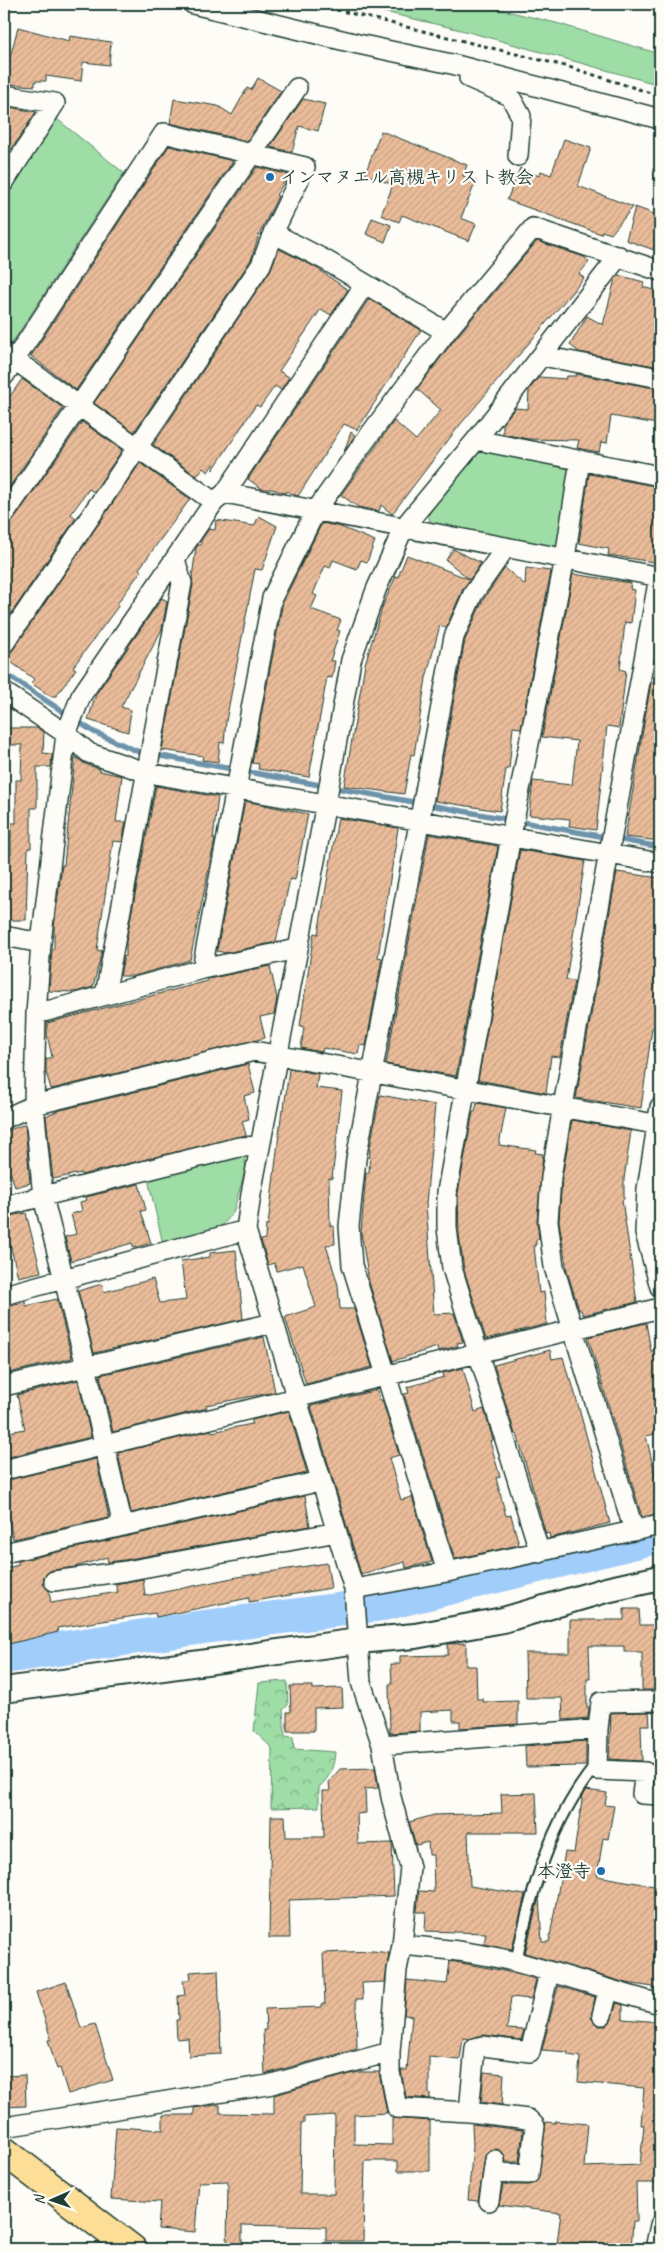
<svg xmlns="http://www.w3.org/2000/svg" width="664" height="2253" font-family="Caveat,'Klee One',sans-serif">
  <style>
    .green { fill: #9edda6; stroke: #5e8d6d }
    .forest { fill: url(#forest-crowns); stroke: #5e8d6d }
    .lines { fill: none; stroke-linecap: round; stroke-linejoin: round }
    .stream { stroke: #6d93ab; stroke-width: 5.5 }
    .river { stroke: #a1cdfb; stroke-width: 34 }
    .building { fill: url(#building-hatch); stroke: #1f3d34; fill-rule: evenodd }
    .service-casing { stroke: #1f3d34; stroke-width: 14 }
    .minor-casing { stroke: #1f3d34; stroke-width: 22 }
    .tertiary-casing { stroke: #1f3d34; stroke-width: 28 }
    .trunk-casing { stroke: #1f3d34; stroke-width: 31 }
    .path { stroke: #1f3d34; stroke-width: 3; stroke-dasharray: 4 4; stroke-linecap: butt }
    .service { stroke: #fdfcf7; stroke-width: 10 }
    .minor { stroke: #fdfcf7; stroke-width: 19 }
    .tertiary { stroke: #fdfcf7; stroke-width: 24 }
    .trunk { stroke: #fdde96; stroke-width: 28 }
    .poi-dot { fill: #1f6fb2; stroke: #fdfcf7; stroke-width: 2 }
    .labels { text-anchor: middle; stroke-width: 4.5; stroke-linejoin: round; paint-order: stroke }
    .poi-label { font-size: 18px; font-weight: bold; fill: #1f3d34; stroke: #fdfcf7; text-anchor: start }
  </style>
  <defs>
    <pattern id="forest-crowns" width="20" height="18" patternUnits="userSpaceOnUse" patternTransform="scale(1.25)"><rect width="20" height="18" fill="#9edda6"/><path d="M2 6a3 3 0 1 1 6 0M12 15a3 3 0 1 1 6 0" fill="none" stroke="#80b488"/></pattern>
    <pattern id="building-hatch" width="6" height="6" patternUnits="userSpaceOnUse" patternTransform="scale(1.25)"><rect width="6" height="6" fill="#eabc9a"/><path d="M-1 1l2-2M0 6l6-6M5 7l2-2" fill="none" stroke="#c8a285"/></pattern>
  </defs>
  <rect width="100%" height="100%" fill="#fdfcf7"/>
  <filter id="ink" filterUnits="userSpaceOnUse"><feTurbulence type="fractalNoise" baseFrequency=".02" numOctaves="2"/><feDisplacementMap in="SourceGraphic" scale="10" xChannelSelector="R" yChannelSelector="G"/><feConvolveMatrix kernelMatrix="1 2 1 2 8 2 1 2 1" color-interpolation-filters="sRGB"/></filter>
  <g filter="url(#ink)">
    <path class="green" d="M350,4H478L556,23L660,54V85L465,31Z
      M57,119L124,173L10,346L4,342V200Z
      M484,449L573,465L556,549L431,524L428,515L475,450Z
      M244,1155L246,1167L233,1213L220,1228L163,1244L148,1179Z"/>
    <path class="forest" d="M287,1681L288,1705L283,1710L285,1736L293,1737L294,1749L335,1752C334,1766 330,1778 319,1787V1807L271,1808L272,1748L254,1731L259,1683Z"/>
    <g class="lines">
      <path class="stream" d="M4,673L94,732L139,752L660,847"/>
      <path class="river" d="M4,1657L204,1627L383,1604L660,1536"/>
    </g>
    <path class="building" d="M18,27L69,41L70,36L111,42L109,65L83,62L81,81L46,76V81H35V86L4,84V54H11Z
      M258,78L281,91L247,141L170,123L174,99L218,106L232,115L247,88L251,90Z
      M303,99L325,104L318,131L299,126L292,152L270,147Z
      M9,107L36,112L12,149L4,143V114Z
      M381,131L467,165L463,176L476,181L461,218L476,224L469,241L402,215L399,222L381,215L393,185L365,174Z
      M564,139L591,148L578,186L633,207L611,234L602,231L601,234L507,200L520,168L539,176L541,171L551,175Z
      M169,146L233,161L76,390L31,356Z
      M257,167L289,175L276,195L278,196L259,235L251,260L134,432L94,403Z
      M635,207L660,216V252L626,240Z
      M372,218L391,225L385,242L366,234Z
      M537,241L584,257L589,262L579,274L584,278L459,426L392,514L381,505L379,511L358,507L341,495L394,421L416,440L441,410L417,389L455,339Z
      M279,249L315,267L348,290L331,315L321,309L279,371L289,377L281,390L275,386L260,407L256,405L213,470L214,463L208,472L203,468L197,476L153,445L270,271Z
      M618,275L644,282L643,287L660,292V367L579,352L570,345L587,316L603,325L615,279Z
      M369,299L421,330L357,430L344,424L298,496L286,491L285,493L272,489H262L248,479Z
      M576,374L660,389L657,424L611,416L607,443L601,442L599,452L577,448L579,440L528,439L503,434V423L515,408L528,409L529,390L539,377L566,379L567,376H576Z
      M22,379L63,408L4,495V405Z
      M82,422L122,450L94,492L89,489L71,514L76,518L4,624V526L13,521Z
      M351,432L355,435L344,452Z
      M140,463L190,499L139,569L141,571L117,604L119,605L73,667L76,669L56,696H50L31,683L34,679L4,657V655L13,650Z
      M589,474L660,487V563L608,555L609,549L579,543Z
      M259,516L277,526L262,570L255,569L226,721L224,743L220,742L218,762L202,760L203,756L162,750L193,585L192,577L196,548L198,545H201V540L209,529L215,530L216,520L254,526Z
      M322,523L341,527L375,541L367,562L361,560L357,569L333,560L330,568L325,566L313,594L317,596L311,609L341,620L337,630L340,631L330,661H335L332,678L327,677L309,777L258,769L259,764L252,763L283,602Z
      M453,549L481,563L463,589L446,628L440,625L426,678L414,755L411,754L404,794L344,786L365,664L383,605L396,576L398,577L407,555L469,579L446,560Z
      M505,568L525,585L526,568L551,571L521,728L513,727L509,769H506L500,811L435,801L465,640L483,600Z
      M573,574L631,583L630,589L635,590L631,623L625,622L620,669L626,671L619,728L607,726L596,830L569,826L570,819L529,815L533,781L572,785L577,741L542,737Z
      M162,598L167,601L162,629L121,707L131,710L128,732L88,720L96,694Z
      M651,682L660,683V841L625,837Z
      M4,728H37L44,732L43,753L52,754L51,767H37V808H31V848H28L26,920H4L6,854H11V823H16V780H21L22,745H4Z
      M75,757L85,764L100,769V771L122,776L116,822H126L122,842L113,841L97,950L102,951L93,987L75,992L49,991L52,949H54V928L62,865H64Z
      M156,786L218,797L213,839H215L190,960L134,976H120L124,956H126V942Z
      M245,801L308,814L295,880L290,879L276,942L226,953L217,951Z
      M338,818L398,828L378,957L382,958L366,1046L360,1045L358,1054L323,1048L322,1052L301,1048L304,1027L300,1026L314,933L318,934Z
      M429,834L498,846L456,1076L386,1064Z
      M520,850L585,861L566,980L574,981L560,1057L551,1056L546,1093L478,1080Z
      M617,872L660,878V985L654,1028H652L641,1108L576,1098Z
      M270,966L277,998L274,1014L260,1017L265,1038L51,1089L46,1072V1059L52,1057L47,1034V1023L208,981V979Z
      M248,1064L255,1093L244,1096L249,1119L242,1121L246,1135L81,1175V1173L53,1179L46,1116L57,1111Z
      M289,1069L318,1074L316,1088L342,1091L332,1179L329,1178L330,1226H334L335,1244L326,1245L338,1285L340,1309H354L372,1367L306,1384L285,1317L316,1307L303,1264L277,1271L274,1263L268,1265L261,1240L265,1239L266,1225H268L282,1109H284Z
      M380,1095L435,1105L426,1204L434,1314L454,1313L463,1342L457,1343L458,1346L438,1351L437,1347L393,1361L369,1282L361,1232L366,1173H369L370,1147Z
      M477,1103L506,1108L499,1145L536,1150L535,1153L543,1154L537,1220L539,1239H536V1245H534L539,1293L544,1292L547,1324L486,1339L464,1270L459,1234L458,1193L473,1112H475Z
      M572,1120L631,1131L624,1179V1199L622,1200L637,1302L583,1315L581,1310H579L567,1271L559,1221L562,1178Z
      M25,1124L30,1183L15,1187L11,1174L7,1175L4,1165V1132Z
      M139,1184L146,1210L141,1211L151,1243L134,1248L132,1243L71,1261L65,1237L76,1234L71,1214L82,1211L80,1202L87,1200L86,1197Z
      M26,1213L41,1272L18,1277L10,1244L7,1245L4,1217Z
      M236,1250L243,1319L94,1353L78,1291L102,1284L104,1292L153,1279L160,1303L186,1300L181,1261L210,1257V1253Z
      M57,1299L72,1358L4,1374V1306L25,1302L26,1306Z
      M646,1323L651,1351L660,1350V1433L646,1436L657,1482L655,1483L660,1513L642,1517L588,1337Z
      M264,1337L275,1392L206,1405L207,1408L113,1432L100,1375Z
      M550,1350L552,1359L563,1357L569,1379H571L610,1523L550,1538L549,1533L546,1534L517,1434H515L494,1365Z
      M463,1368L475,1412L484,1409L493,1440L490,1441L500,1477L496,1478L506,1516L511,1515L519,1545L455,1559L404,1394L409,1393L407,1387L444,1377L443,1373Z
      M78,1380L91,1437L4,1458V1433L25,1429L17,1395Z
      M377,1390L380,1400H382L399,1455L389,1458L401,1500L412,1497L432,1562L406,1568L405,1562L361,1574L311,1406Z
      M289,1411L307,1473L131,1513L118,1453L211,1430L212,1432L252,1424V1420Z
      M96,1459L109,1518L13,1539L6,1508L4,1509V1481Z
      M305,1496L310,1526L124,1560L108,1562L107,1557L75,1567L52,1570L44,1576L43,1583L49,1591L51,1603L118,1592L115,1584L143,1579L145,1596L237,1577L327,1563L331,1588L249,1602V1598L156,1617L155,1613L57,1628L58,1632L4,1645V1569L18,1565V1561Z
      M624,1609H639L640,1625H660V1690H642V1652H624V1646H589L590,1679H587V1707H589L588,1718L563,1720L562,1698H526L525,1653H570V1620H624Z
      M466,1643V1666H476L477,1699H483V1702L518,1701V1724L460,1728V1721H453V1710L420,1712V1731L390,1733L389,1684H392L391,1664H400V1656L448,1655V1644Z
      M290,1686H313V1689L342,1688L343,1707L314,1708V1731H287V1712H291Z
      M649,1712L650,1725H641L642,1761L609,1759L611,1713Z
      M586,1741V1766L526,1767L525,1746Z
      M375,1768L378,1788L365,1789L366,1813L357,1814L358,1844L392,1843L394,1896L289,1900L290,1938H269L271,1816H285L286,1837H324L323,1791H330L329,1782L340,1769Z
      M586,1790L607,1793L605,1805L614,1806L608,1839L603,1838L597,1876L660,1887V1988L626,1983L525,1953L539,1897L542,1942H549L565,1852L574,1853L583,1794Z
      M536,1793L538,1832H468L470,1886L525,1895L512,1949L484,1944L486,1933L425,1931L426,1912H417L419,1891L434,1892L433,1855H429L428,1842L416,1845L409,1822L434,1815L502,1813L501,1794Z
      M373,1951L389,1953L385,1982L362,1983L363,1999H356L357,2049L265,2074L263,2030H266L265,2009L322,2007V2004H325L323,1953Z
      M450,1961L500,1970L536,1979L531,1999L511,1997L507,2029L524,2030L521,2040L484,2035L469,2039L463,2038L460,2060L429,2057V2094H430V2099L406,2097L401,2070H407L412,2016L404,2015L407,1980L447,1984Z
      M218,1970L221,2054L189,2056L188,2038L177,2039L176,2020H179L178,1996L185,1995L183,1980H191L190,1972Z
      M66,1982L81,2028L95,2024L113,2080L68,2094L60,2068L57,2069L48,2040L51,2039L36,1992Z
      M558,1986L595,1997L591,2018L599,2026H606L610,2022L617,2003L623,2005V2019L660,2022L659,2183H636L637,2221H633L631,2249H599L557,2243L561,2213L499,2205L503,2185H529L538,2180L546,2122L556,2123L555,2121L588,2124L584,2167L640,2165L644,2125H641L644,2088L578,2082L580,2057L568,2055V2052L542,2050Z
      M358,2072H379L387,2113L354,2115V2144L392,2145V2118L430,2121V2171H398V2161H365L363,2241H326V2227L242,2225V2249H227L228,2181L199,2182L195,2232L158,2229L160,2202L111,2199L116,2127L163,2130V2115H194V2108L216,2105H220V2113L274,2114V2095ZM335,2115L334,2194H300L301,2123H304V2117Z
      M484,2072L504,2074L502,2105L481,2102Z
      M25,2075L26,2106L4,2107V2076Z
      M472,2124L523,2130L519,2162H506L505,2155L497,2149L490,2150L486,2153L478,2201L468,2200L473,2146Z"/>
    <g class="lines">
      <defs>
        <path id="service" d="M516,1962C531,1892 550,1820 597,1764"/>
        <path id="minor" d="M193,4L358,44L456,65L660,119
          M469,78L510,96L521,116L518,156
          M4,95L55,103L4,182
          M273,233L327,261L446,332L533,228L660,271
          M5,353L214,502L225,493L660,577
          M542,356L660,378
          M4,376L164,133L305,167L273,233L261,265L4,644
          M476,440L660,476
          M225,493L365,284
          M4,515L297,88
          M4,692L66,734L89,753L148,773L660,863
          M4,936L41,943
          M202,969L272,598L315,512L362,445L446,332
          M105,995L182,583L175,559
          M36,1014L202,969L297,949
          M660,1107L647,1189L645,1233L660,1287
          M4,1119L34,1105L254,1051L660,1125
          M4,1206L239,1147L259,1146
          M4,1295L246,1230
          M4,1386L273,1323
          M4,1470L660,1308
          M123,1526L86,1366L43,1197L34,1105L36,1014L41,943L66,734L81,696L214,502
          M634,1531L554,1267L548,1221L551,1177L563,1106L659,577
          M4,1553L321,1481
          M540,1553L452,1268L447,1228V1192L511,836L565,558L580,460
          M447,1572L352,1265L349,1226L356,1159L454,637L473,594L506,547
          M54,1581L126,1571L337,1532
          M354,1589L447,1572L660,1525
          M660,1701L601,1702L598,1729L597,1770L645,1772L642,1794L660,1795
          M382,1745L598,1729
          M402,1945C440,1949 479,1952 516,1962C564,1975 612,1991 660,2004
          M602,2015L608,1991
          M390,2052V2072L397,2108L469,2112L528,2119L535,2126L529,2174L493,2173
          M469,2112L475,2048L483,2046L530,2052L549,1973
          M4,2127L268,2085L390,2052L397,1970L402,1945L410,1867L391,1797L382,1745L361,1682L354,1589L246,1230L251,1194L326,803L351,660L376,590L404,527L476,440L619,256
          M489,2201L495,2160
          M655,2249L660,2225"/>
        <path id="tertiary" d="M4,1690L358,1641L415,1636L503,1620L606,1590L660,1578"/>
        <path id="trunk" d="M4,2151L132,2249"/>
      </defs>
      <use href="#service" class="service-casing"/>
      <use href="#minor" class="minor-casing"/>
      <use href="#tertiary" class="tertiary-casing"/>
      <use href="#trunk" class="trunk-casing"/>
      <path class="path" d="M313,4L569,67L660,96"/>
      <use href="#service" class="service"/>
      <use href="#minor" class="minor"/>
      <use href="#tertiary" class="tertiary"/>
      <use href="#trunk" class="trunk"/>
    </g>
  </g>
  <g class="poi-dot">
    <circle cx="270" cy="177" r="5"/>
    <circle cx="601" cy="1871" r="5"/>
  </g>
  <g class="labels">
    <g class="poi-label">
      <text x="280" y="183">インマヌエル高槻キリスト教会</text>
      <text x="591" y="1877" text-anchor="end">本澄寺</text>
    </g>
  </g>
  <rect width="664" height="2253" fill="none" stroke="#fdfcf7" stroke-width="20"/>
  <rect x="10" y="10" width="644" height="2233" fill="none" stroke="#1f3d34" stroke-width="2" filter="url(#ink)"/>
  <g transform="translate(52 2200) rotate(268)" stroke="#fdfcf7" stroke-width="4" paint-order="stroke">
  <path d="M0-4L9 19L0 12L-9 19Z" fill="#1f3d34"/>
  <text y="-8" font-size="14" font-weight="bold" text-anchor="middle" fill="#1f3d34">N</text>
  </g>
</svg>
